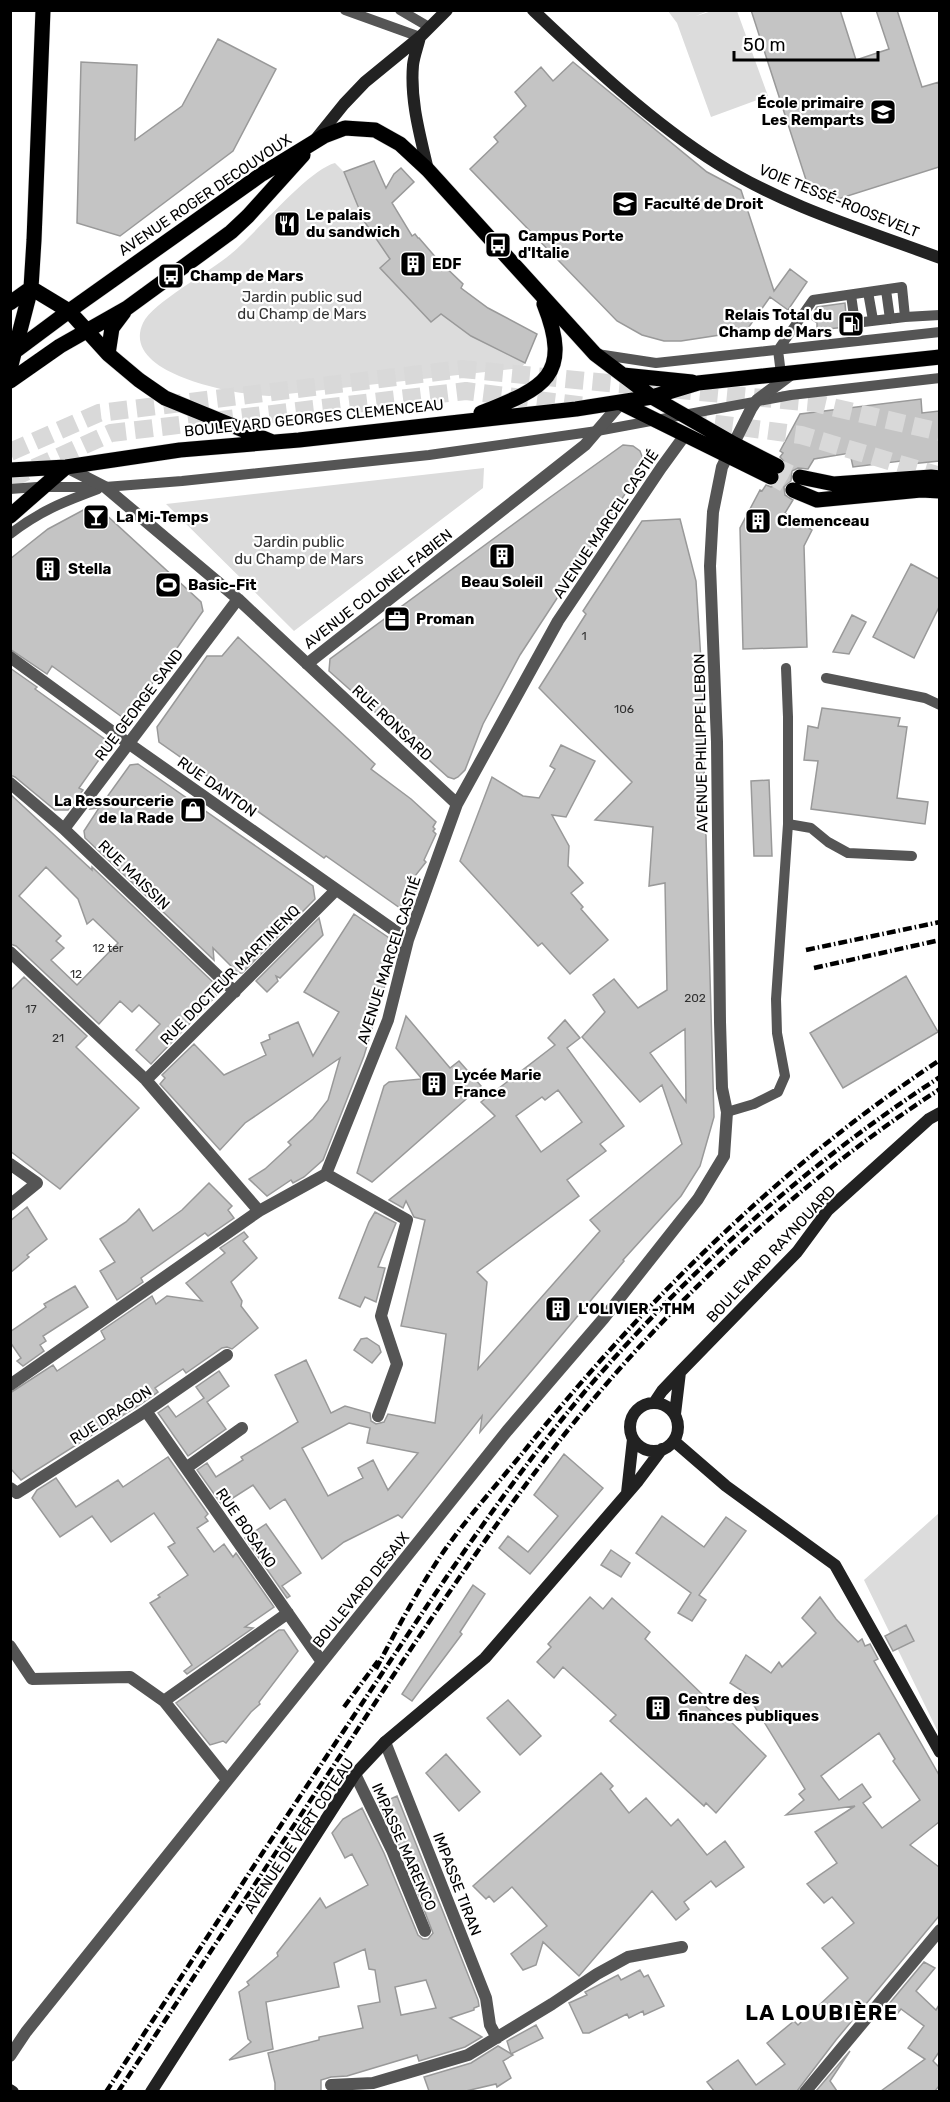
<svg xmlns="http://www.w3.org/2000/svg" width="950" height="2102" font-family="Rubik,sans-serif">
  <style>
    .green { fill: #dcdcdc }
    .building { fill: #c4c4c4; stroke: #999; stroke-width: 1.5; fill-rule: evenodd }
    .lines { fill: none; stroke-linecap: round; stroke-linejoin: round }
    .primary-tunnel { stroke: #d9d9d9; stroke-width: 15; stroke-dasharray: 15 8; stroke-linecap: butt }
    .highway-tunnel { stroke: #d9d9d9; stroke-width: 18; stroke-dasharray: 18 9; stroke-linecap: butt }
    .primary-casing { stroke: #dbdbdb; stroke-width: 16 }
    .lane { stroke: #555; stroke-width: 10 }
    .street { stroke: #555; stroke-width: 12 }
    .secondary { stroke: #222; stroke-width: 12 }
    .primary { stroke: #000; stroke-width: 15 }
    .rail { stroke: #000; stroke-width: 4.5; stroke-dasharray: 9 3 1.5 3; stroke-linecap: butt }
    .labels { text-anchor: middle; stroke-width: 4.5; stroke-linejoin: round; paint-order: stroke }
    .number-label { font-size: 12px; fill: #313131 }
    .poi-label { font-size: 15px; font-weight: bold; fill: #000; stroke: #fff; text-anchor: start }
    .street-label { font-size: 15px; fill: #000; stroke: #fff }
    .park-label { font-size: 15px; fill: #333; stroke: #fff }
    .district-label { font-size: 21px; font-weight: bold; letter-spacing: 1.5px; fill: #000; stroke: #fff }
  </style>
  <rect width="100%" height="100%" fill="#fff"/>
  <path class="green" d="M668,11H708L696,16L712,11H737L768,96L711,117L677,23Z
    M335,163L344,172L365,221L390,259L380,268L431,322L441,314L471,336L525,363L521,368L269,396C238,395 119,375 143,323C153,302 212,271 232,253C257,232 308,170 335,163Z
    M484,468L483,488L294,631L166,504Z
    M939,1513V1734L864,1580Z"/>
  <path class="building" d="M751,10H840L856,60L889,49L876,10H897L922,87L939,82V167L838,199L808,186Z
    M218,39L276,69L233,151L120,236L77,223L81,62L137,65L135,140L182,106Z
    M573,62L707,172L741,190L774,291L790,269L807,282L788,310L770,297L746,331L681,341H664L642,335L617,321L470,169L498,142L494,137L526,106L515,92L541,67L553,81Z
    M374,161L386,188L394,174L401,168L414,182L392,203L412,236L415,234L418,238H419L438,260L463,284L461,288L488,308L537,334L525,363L471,336L441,314L431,322L380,268L390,259L364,221L344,172Z
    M845,303L847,327L817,330V323L810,318L817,307Z
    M921,399L922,413L939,411V461L901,465V461L853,467L850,453L814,459L808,469L798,468L792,471L791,481L784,487L785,495L793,500L785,513L812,530L804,546L807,647L743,649L740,528L760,490L762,491L766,485L771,487L777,485L780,481V475L786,470L787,465L780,457L783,453L780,451L800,414Z
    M623,445L633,446L640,451L643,459L642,468L520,655L483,724L465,770L458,777L454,779L448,777L329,671L330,659L549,498Z
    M87,508L103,512L201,602L203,611L130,715L122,717L52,666L47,674L10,649V559L48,529Z
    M680,519L696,581L701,661L714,1117L700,1166L681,1196L623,1260L624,1261L480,1432L482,1416L402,1518L398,1515L344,1542L322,1559L285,1499L270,1509L253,1485L222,1505L197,1470L207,1463L216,1477L243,1460L241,1457L298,1422L275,1375L306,1360L331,1413L345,1406L370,1413L371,1421L376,1424L384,1422L388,1414L435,1423L446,1334L401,1326L425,1220L414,1217L406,1201L403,1208L389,1200L495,1116L481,1102L555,1045L548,1038L565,1020L580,1038L567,1048L624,1126L600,1144L606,1151L567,1180L579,1196L477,1272L487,1282L478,1369L600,1231L590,1220L682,1144L662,1085L640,1102L582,1037L605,1012L593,995L614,979L638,1008L667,990L665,883L649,886L653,827L595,820L632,782L539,688L586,614L583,611L642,521ZM685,1029L686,1102L650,1053ZM558,1090L582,1122L541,1152L516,1116L542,1097L545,1100ZM349,1423L370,1428L367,1443L418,1453L388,1490L373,1460L358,1468L363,1478L328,1496L302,1448Z
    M911,564L939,579V607L914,658L873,637Z
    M852,615L866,622L849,654L833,652Z
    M238,637L375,764L371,769L411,799L436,822L433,827L435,829L433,831L436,834L424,860L426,862L415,876L419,879L413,888L416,891L405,905L403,904L400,908L326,856L324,858L159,742L157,727L207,656H222Z
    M10,668L37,687L35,689L106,740L108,747L79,788L83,790L68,810H55L15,777L10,775Z
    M822,708L900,718L898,726L907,727L897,798L928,802L925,824L811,809L818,761L804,760L808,726L818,728Z
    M561,745L595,761L566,817L552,815L569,846L568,866L583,883L571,893L583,907L581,909L608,940L570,974L542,943L538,946L460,861L492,777L523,796L539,798L555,769L550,766Z
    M138,764L313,886L315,899L242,973H238L213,948L214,960L85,838L84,831L99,808L90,809L96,800L102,804L130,765Z
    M769,780L772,856H754L751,781Z
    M10,794L92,870V867L215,984L216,996L151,1064L136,1050L160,1024L139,1005L132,1012L120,1001L99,1024L16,946L10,944ZM46,867L78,899L87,924L93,919L118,943L77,985L51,960L64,948L56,941L61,936L19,896Z
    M354,914L398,944L382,970L388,975L364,1056L323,1160L304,1177L293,1183L291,1180L267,1196L249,1179L265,1169L291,1145L288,1142L313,1119L328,1100L340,1058L245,1123L220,1150L160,1084L165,1078L162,1075L194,1044L224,1075L266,1055L261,1043L270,1039L269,1035L298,1022L313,1056L339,1012L304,992Z
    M319,918L323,935L280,978L276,976L278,981L267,992L256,981Z
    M906,976L938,1032L843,1088L810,1033Z
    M24,977L87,1036L76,1047L139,1108L60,1189L10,1151L11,990Z
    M406,1016L450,1068L459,1061L481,1086L372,1182L357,1173L384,1086L389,1082L422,1079L396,1048Z
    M209,1183L232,1206L228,1210L234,1218L208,1236L205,1233L141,1278L143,1282L117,1300L100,1271L115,1262L100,1239L126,1222L139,1209L153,1231L182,1210Z
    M27,1207L47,1239L27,1255L29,1257L10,1273V1221Z
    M375,1212L396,1223L378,1267L385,1268L376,1302L365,1297L360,1307L339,1298L369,1222Z
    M244,1232L248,1237L243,1241L257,1258L231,1282L242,1301L241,1306L258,1328L232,1349L227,1347L222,1348L186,1373L183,1369L155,1388L158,1392L141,1404L21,1480L10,1468V1393L53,1365L57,1371L105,1339L101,1331L152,1296L156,1304L167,1296L202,1301L186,1283L225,1253L220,1248Z
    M75,1286L88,1307L43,1336L46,1341L40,1345L44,1351L23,1366L17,1361L21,1358L10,1342V1332L46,1307L44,1304Z
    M367,1338L379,1346L381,1352L372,1363L354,1350L361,1339Z
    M219,1371L229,1386L207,1402L226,1429L188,1456L158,1413L168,1406L176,1417L204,1398L196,1387Z
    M564,1454L603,1488L530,1574L499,1548L508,1536L528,1552L558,1516L534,1495Z
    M168,1457L208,1514L205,1517L208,1521L197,1528L214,1552L224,1544L233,1557L236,1553L274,1607L245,1627L253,1628L187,1674L184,1671L192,1665L150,1603L160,1597L158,1595L188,1575L168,1547L175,1543L154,1513L111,1542L92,1516L60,1537L32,1498L37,1490L56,1478L76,1507L118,1480L123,1487Z
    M662,1516L704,1547L726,1517L746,1531L699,1595L706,1600L692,1621L678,1613L691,1593L636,1553Z
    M266,1524L301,1573L282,1586L290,1596L287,1598L245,1538Z
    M611,1550L630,1563L621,1577L601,1565Z
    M473,1585L485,1594L460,1632L462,1634L412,1701L402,1694Z
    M590,1597L603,1609L612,1598L650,1632L645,1639L705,1697L701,1702L723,1722L727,1718L766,1756L716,1813L706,1803L704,1806L610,1721L616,1715L563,1667L554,1678L537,1662L551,1647L548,1644Z
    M820,1597L836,1619L858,1642L862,1639L865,1646L870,1644L878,1659L874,1661L939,1775V1822L910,1845L939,1867V1916L836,2040L797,2091H714L707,2082L738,2060L756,2085L785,2064L767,2043L794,2021L798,2025L848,1978L822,1948L854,1923L832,1897L824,1903L807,1884L837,1863L815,1832L855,1806L786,1815L804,1800L799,1794L805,1789L747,1694L730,1683L746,1655L771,1673L779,1662L782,1667L816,1633L802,1618ZM879,1733L895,1759L893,1761L920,1800L882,1828L863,1803L871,1797L862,1784L839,1800L821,1776Z
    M906,1625L914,1641L893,1651L885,1636Z
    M279,1630H284L298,1651L259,1702L260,1704L251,1712L226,1743L223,1741L210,1745L176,1703Z
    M508,1700L541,1736L520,1755L487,1718Z
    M446,1754L480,1792L459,1811L426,1773Z
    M601,1773L613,1786L610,1789L629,1813L646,1798L671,1826L678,1819L707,1855L725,1841L744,1867L716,1887L711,1881L684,1902L689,1909L676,1920L652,1891L579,1976L543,1942L536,1965L523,1970L511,1954L547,1926L512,1887L494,1902L489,1896L486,1899L473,1886Z
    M397,1796L478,2000L479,2006L474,2008V2010L450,2018L482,2037L465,2047L419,2061L417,2055L347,2076L331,2077L321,2080V2091H275V2083L268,2053L319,2040V2037L363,2028L358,2006L380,2002L375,1970L369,1969L365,1949L334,1963L339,1987L266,2002L273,2049L229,2060L251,2042L248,2039L239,1992L249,1985L247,1982L278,1956L277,1953L320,1898L326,1908L368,1885L352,1854L345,1858L332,1833L343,1819L362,1808L384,1853L418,1935L423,1939H428L433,1933L400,1847L379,1804ZM426,1980L436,2008L401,2015L395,1987Z
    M924,1962L935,1968L916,1991L936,2010L939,2005V2052L933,2061L939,2067V2086L935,2091H881L925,2059L908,2048L924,2026L901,2009L894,2018L884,2010Z
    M640,1970L644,1977L648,1975L664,2006L644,2015L643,2011L629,2018L627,2014L589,2033H583L569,2003L587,1995L585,1992L618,1975L621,1980Z
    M536,2025L543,2038L511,2054L507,2041Z
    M498,2046L513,2055L503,2061L511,2078L497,2087L496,2084L466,2091H429L424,2077L471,2063Z
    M850,2051L830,2081L837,2091H816Z"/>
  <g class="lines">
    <path class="primary-tunnel" d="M777,466L800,477
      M771,477L793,490"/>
    <path class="highway-tunnel" d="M688,420L801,435L940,476
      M10,452L99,413L462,369L815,403L940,432
      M10,479L111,433L466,391L586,406"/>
    <defs>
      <path id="primary" d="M31,288L69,311L108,354L139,380L165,398L270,441
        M10,303L31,288
        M108,354L112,328L124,312
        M10,355L69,311L262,174L324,136L345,128L375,130L400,144L428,170L595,354L652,397L734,444L777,466
        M10,369L31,288L34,240L43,10
        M623,375L692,382
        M10,381L60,346L127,308L231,232L248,216L303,155
        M621,403L771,477
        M481,413C543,388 573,377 544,304
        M10,470L66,467L180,450L299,440L576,409L652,397L698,383L940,357
        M800,477L834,484L931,477L940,478
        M793,490L817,500L921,490L940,491
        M10,516L66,467"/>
    </defs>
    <use href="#primary" class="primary-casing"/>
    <path class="lane" d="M345,10L420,37
      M400,10L429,27
      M886,290L890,319
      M868,292L873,320
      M851,295L855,323L905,317
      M597,354L656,363L940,332
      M781,374L778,350L813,300L902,287L905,317L940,315
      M10,489L37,487H105L182,481L429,455L597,431L791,395L940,378
      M10,534C40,511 63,502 98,489
      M826,678L925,698L940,705
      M788,824L811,828L828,842L848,853L912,856
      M727,1112L754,1104L778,1092L785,1076L777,1033L776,999L788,824V717L786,668"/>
    <path class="street" d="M66,467L105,487L238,599L457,804
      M10,657L128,743L408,940
      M307,664L585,445L621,403
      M10,783L64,829L235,992
      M64,829L238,599
      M10,952L146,1080L259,1211
      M146,1080L336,890
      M10,1164L37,1183L10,1205
      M326,1174L407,1220L381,1316L397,1364L378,1416
      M10,1385L259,1211L326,1174L388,1020L408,940L457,804L558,621L661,468L685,435
      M146,1411L322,1662
      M186,1468L242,1428
      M10,1488L17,1493L146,1411L227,1355
      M10,1646L32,1679L130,1677L164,1701L227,1780
      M164,1701L288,1613
      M385,1742L486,1998L490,2025L497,2038
      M355,1774L392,1850L425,1931
      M10,2056L26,2032L507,1431L604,1318L698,1199L724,1156L727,1112L722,1088L720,1022L717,742L710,566L713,512L722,467L751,409L757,400L793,373
      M331,2085L373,2083L468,2055L552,2004L597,1974L628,1957L682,1947
      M805,2092L940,1930"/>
    <path class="secondary" d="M533,10C591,65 651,122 718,164C786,207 865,230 940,258
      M420,37C418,46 414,56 413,65C410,101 420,135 428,170
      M315,140L344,104L365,82L420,37L447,10
      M654,1403L662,1391L681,1371L797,1252L828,1210L929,1119L940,1113
      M630 1427a24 24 0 1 1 48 0a24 24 0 1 1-48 0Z
      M675,1414L680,1372
      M674,1441L726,1486L835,1565L940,1752
      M627,1493L633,1439
      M10,2090L13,2092
      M151,2092L355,1774L385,1742L485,1658L638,1481L662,1449"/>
    <use href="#primary" class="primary"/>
    <path class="rail" d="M806,950L940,922
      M814,968L940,940
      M376,1669C397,1629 418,1589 444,1551C470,1514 501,1480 529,1445C647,1299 783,1164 940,1060
      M344,1707L378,1661
      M106,2092C189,1965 271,1839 355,1714C429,1603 501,1491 587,1389C689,1270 809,1162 940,1077
      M118,2092C195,1975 272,1858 350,1741C416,1641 482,1540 556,1445C664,1308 794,1184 940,1089"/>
  </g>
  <defs>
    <symbol id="school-square" viewBox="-11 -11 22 22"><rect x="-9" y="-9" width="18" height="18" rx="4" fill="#000" stroke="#fff"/><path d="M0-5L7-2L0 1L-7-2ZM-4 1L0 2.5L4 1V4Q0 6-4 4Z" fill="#fff"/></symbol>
    <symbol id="university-square" viewBox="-11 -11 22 22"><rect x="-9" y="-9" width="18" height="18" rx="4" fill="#000" stroke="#fff"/><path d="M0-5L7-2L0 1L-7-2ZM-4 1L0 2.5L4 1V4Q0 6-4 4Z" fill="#fff"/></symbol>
    <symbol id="restaurant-square" viewBox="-11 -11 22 22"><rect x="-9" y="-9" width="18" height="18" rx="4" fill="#000" stroke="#fff"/><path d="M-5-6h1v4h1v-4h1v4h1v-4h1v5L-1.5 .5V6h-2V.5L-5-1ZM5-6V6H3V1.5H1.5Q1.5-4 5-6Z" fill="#fff"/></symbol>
    <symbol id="bus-square" viewBox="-11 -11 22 22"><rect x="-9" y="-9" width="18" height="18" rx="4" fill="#000" stroke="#fff"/><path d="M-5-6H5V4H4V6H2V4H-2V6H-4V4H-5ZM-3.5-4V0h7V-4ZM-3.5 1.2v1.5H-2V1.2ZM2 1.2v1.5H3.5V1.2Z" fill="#fff"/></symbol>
    <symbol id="building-square" viewBox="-11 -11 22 22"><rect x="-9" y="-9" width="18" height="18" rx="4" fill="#000" stroke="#fff"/><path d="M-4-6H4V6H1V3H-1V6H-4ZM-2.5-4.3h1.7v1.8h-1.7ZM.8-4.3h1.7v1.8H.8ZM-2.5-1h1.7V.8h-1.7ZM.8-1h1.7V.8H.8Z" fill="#fff"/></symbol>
    <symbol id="fuel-square" viewBox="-11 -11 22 22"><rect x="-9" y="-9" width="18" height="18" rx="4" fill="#000" stroke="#fff"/><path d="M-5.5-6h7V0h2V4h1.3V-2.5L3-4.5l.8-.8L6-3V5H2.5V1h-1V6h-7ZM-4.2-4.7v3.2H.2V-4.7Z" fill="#fff"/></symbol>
    <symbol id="bar-square" viewBox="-11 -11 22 22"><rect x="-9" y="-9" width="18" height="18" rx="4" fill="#000" stroke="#fff"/><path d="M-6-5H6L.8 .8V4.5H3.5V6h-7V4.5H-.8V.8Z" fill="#fff"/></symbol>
    <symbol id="stadium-square" viewBox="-11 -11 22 22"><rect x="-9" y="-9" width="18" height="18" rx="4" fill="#000" stroke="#fff"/><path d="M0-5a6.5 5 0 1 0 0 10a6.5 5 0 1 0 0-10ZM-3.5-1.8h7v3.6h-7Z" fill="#fff"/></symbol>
    <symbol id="office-square" viewBox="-11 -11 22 22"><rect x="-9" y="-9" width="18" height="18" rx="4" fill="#000" stroke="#fff"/><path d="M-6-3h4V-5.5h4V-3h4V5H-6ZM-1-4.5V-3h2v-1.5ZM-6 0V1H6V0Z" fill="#fff"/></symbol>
    <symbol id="shop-square" viewBox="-11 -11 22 22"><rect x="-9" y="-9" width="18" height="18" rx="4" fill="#000" stroke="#fff"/><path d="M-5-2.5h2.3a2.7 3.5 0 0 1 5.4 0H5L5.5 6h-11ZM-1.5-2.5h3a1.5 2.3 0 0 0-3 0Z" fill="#fff"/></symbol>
  </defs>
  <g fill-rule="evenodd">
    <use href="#school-square" x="868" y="97" width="30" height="30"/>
    <use href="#university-square" x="610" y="189" width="30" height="30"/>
    <use href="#restaurant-square" x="272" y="209" width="30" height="30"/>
    <use href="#bus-square" x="483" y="230" width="30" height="30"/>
    <use href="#building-square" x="398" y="249" width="30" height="30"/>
    <use href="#bus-square" x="156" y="261" width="30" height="30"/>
    <use href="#fuel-square" x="836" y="309" width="30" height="30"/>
    <use href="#bar-square" x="81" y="502" width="30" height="30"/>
    <use href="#building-square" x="743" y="506" width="30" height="30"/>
    <use href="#building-square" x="487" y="541" width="30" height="30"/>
    <use href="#building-square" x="33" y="554" width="30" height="30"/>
    <use href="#stadium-square" x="153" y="570" width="30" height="30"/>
    <use href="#office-square" x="382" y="604" width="30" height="30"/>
    <use href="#shop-square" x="178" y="795" width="30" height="30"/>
    <use href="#building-square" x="419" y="1069" width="30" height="30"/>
    <use href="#building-square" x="543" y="1294" width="30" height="30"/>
    <use href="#building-square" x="643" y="1693" width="30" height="30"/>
  </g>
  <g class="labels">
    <g class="number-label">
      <text x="584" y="640">1</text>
      <text x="624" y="713">106</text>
      <text x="108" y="952">12 ter</text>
      <text x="76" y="978">12</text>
      <text x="695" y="1002">202</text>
      <text x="31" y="1013">17</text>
      <text x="58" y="1042">21</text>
    </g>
    <g class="poi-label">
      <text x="864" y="108" text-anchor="end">École primaire<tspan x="864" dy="17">Les Remparts</tspan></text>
      <text x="644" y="209">Faculté de Droit</text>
      <text x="306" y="220">Le palais<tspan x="306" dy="17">du sandwich</tspan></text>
      <text x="518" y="241">Campus Porte<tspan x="518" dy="17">d'Italie</tspan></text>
      <text x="432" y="269">EDF</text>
      <text x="190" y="281">Champ de Mars</text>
      <text x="832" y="320" text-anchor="end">Relais Total du<tspan x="832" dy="17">Champ de Mars</tspan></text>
      <text x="116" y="522">La Mi-Temps</text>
      <text x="777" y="526">Clemenceau</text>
      <text x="68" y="574">Stella</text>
      <text x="502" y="587" text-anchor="middle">Beau Soleil</text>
      <text x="188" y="590">Basic-Fit</text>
      <text x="416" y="624">Proman</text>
      <text x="174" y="806" text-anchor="end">La Ressourcerie<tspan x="174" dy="17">de la Rade</tspan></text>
      <text x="454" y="1080">Lycée Marie<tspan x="454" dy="17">France</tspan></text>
      <text x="578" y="1314">L'OLIVIER - THM</text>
      <text x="678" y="1704">Centre des<tspan x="678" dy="17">finances publiques</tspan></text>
    </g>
    <g class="street-label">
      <text transform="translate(205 195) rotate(-34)" y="5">AVENUE ROGER DECOUVOUX</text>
      <text transform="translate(839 201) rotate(22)" y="5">VOIE TESSÉ-ROOSEVELT</text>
      <text transform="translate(314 418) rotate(-6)" y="5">BOULEVARD GEORGES CLEMENCEAU</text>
      <text transform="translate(606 524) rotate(-56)" y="5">AVENUE MARCEL CASTIÉ</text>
      <text transform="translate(378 589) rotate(-38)" y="5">AVENUE COLONEL FABIEN</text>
      <text transform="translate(139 705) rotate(-53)" y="5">RUE GEORGE SAND</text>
      <text transform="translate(392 723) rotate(43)" y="5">RUE RONSARD</text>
      <text transform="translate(701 743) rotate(-91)" y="5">AVENUE PHILIPPE LEBON</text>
      <text transform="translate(217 787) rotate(35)" y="5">RUE DANTON</text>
      <text transform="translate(134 875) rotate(44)" y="5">RUE MAISSIN</text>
      <text transform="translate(389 960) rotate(-72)" y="5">AVENUE MARCEL CASTIÉ</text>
      <text transform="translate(230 975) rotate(-45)" y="5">RUE DOCTEUR MARTINENQ</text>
      <text transform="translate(771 1254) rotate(-47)" y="5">BOULEVARD RAYNOUARD</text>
      <text transform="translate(111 1415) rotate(-33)" y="5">RUE DRAGON</text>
      <text transform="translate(246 1528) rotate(55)" y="5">RUE BOSANO</text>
      <text transform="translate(361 1590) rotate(-51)" y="5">BOULEVARD DESAIX</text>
      <text transform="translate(299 1836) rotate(-56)" y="5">AVENUE DE VERT COTEAU</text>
      <text transform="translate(404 1847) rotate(66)" y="5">IMPASSE MARENCO</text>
      <text transform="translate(457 1884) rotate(69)" y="5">IMPASSE TIRAN</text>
    </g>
    <g class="park-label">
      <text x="302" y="302">Jardin public sud<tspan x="302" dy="17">du Champ de Mars</tspan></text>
      <text x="299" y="547">Jardin public<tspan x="299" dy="17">du Champ de Mars</tspan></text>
    </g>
    <g class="district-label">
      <text x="822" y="2020">LA LOUBIÈRE</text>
    </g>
  </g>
  <rect width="950" height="2102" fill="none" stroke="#000000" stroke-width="24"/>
  <path d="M734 51v9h144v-9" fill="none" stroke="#000000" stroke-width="3"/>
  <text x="743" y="51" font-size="18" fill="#000000" stroke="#ffffff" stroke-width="4.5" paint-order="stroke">50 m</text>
</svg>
